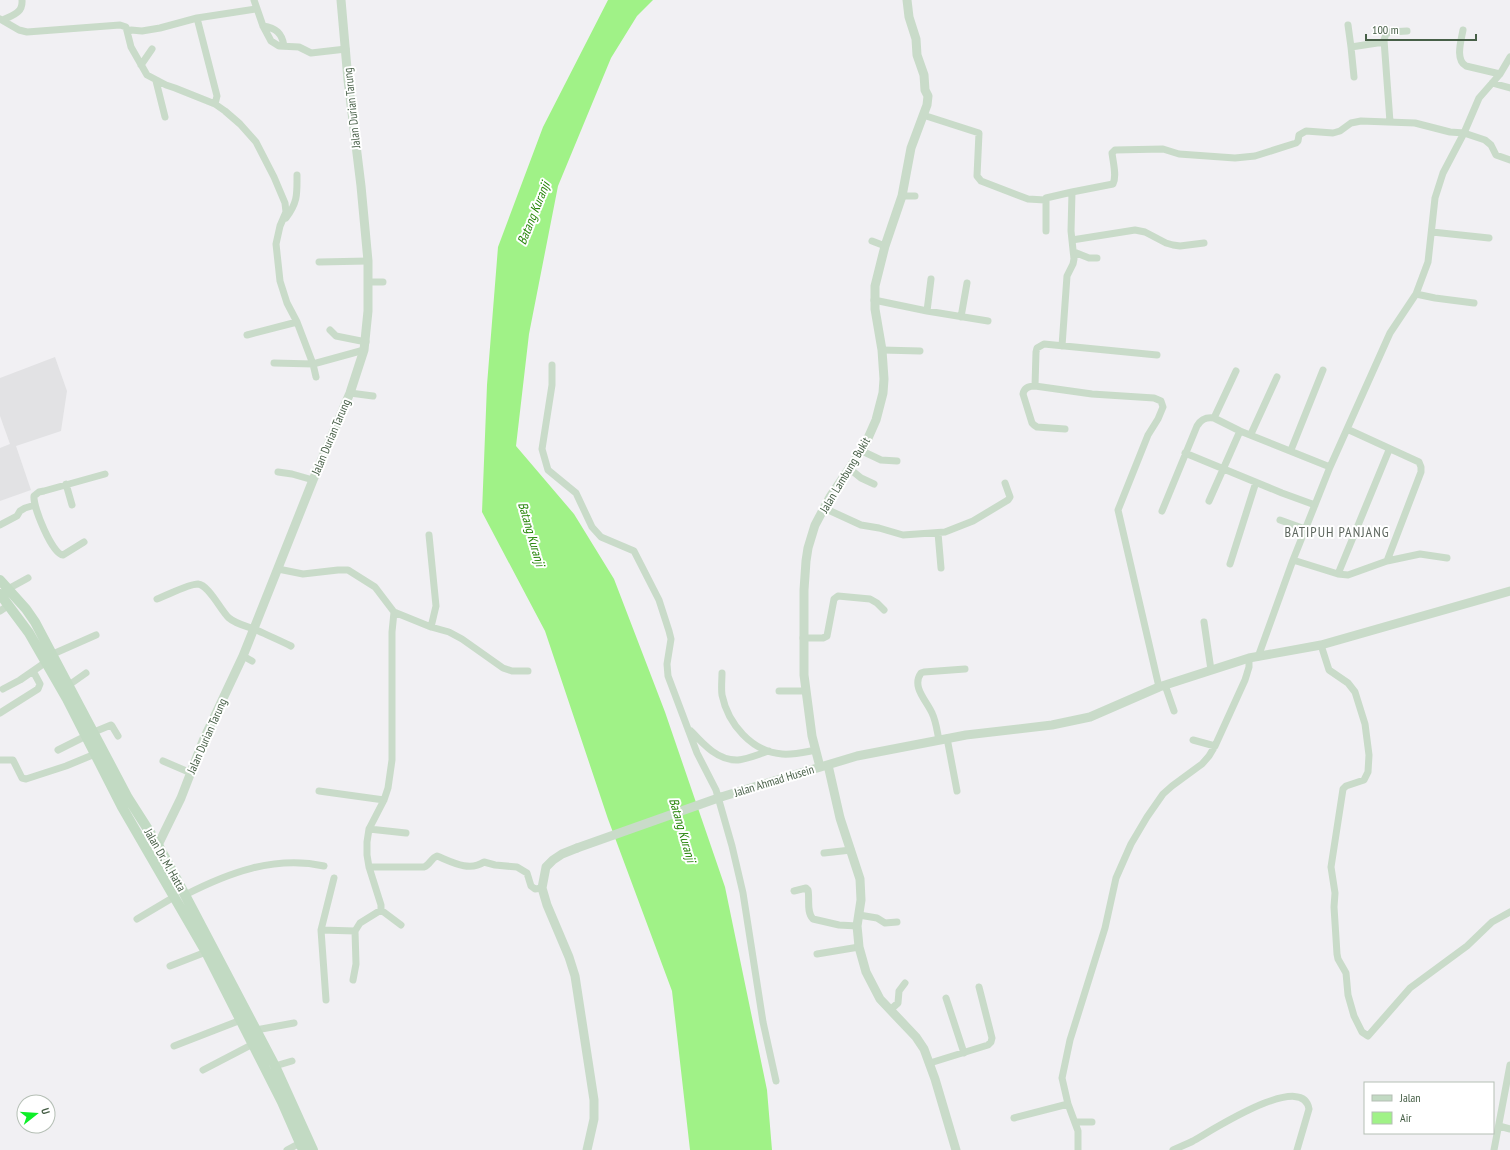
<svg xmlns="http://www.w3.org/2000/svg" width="1510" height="1150" font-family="'PT Sans Narrow',sans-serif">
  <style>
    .education { fill: #e2e2e4 }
    .water { fill: #a0f287 }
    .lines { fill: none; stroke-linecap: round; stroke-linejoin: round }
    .minor { stroke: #c9dbc9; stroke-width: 7 }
    .tertiary { stroke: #c9dbc9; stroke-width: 9 }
    .secondary { stroke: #c2dac3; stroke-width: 10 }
    .tertiary-bridge { stroke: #c9dbc9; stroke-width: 9 }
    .labels { text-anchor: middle; stroke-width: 4; stroke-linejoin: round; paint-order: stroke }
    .street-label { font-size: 12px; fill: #475f47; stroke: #fff }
    .water-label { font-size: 13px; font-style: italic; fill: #258407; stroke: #fff }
    .quarter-label { font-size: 14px; letter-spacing: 1px; fill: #5c655d; stroke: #fff }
  </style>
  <rect width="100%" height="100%" fill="#f1f0f3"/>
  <path class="education" d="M55,357L67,391L61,431L16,446L31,490L0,501V448L10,444L0,416V378Z"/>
  <path class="water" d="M608,0H653L637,16L611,58L558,186L529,334L516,446L574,514L614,579L665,712L725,887L767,1090L772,1150H690L672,991L608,819L545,631L482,512L487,385L498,247L543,127Z"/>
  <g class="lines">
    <path class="minor" d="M254,0L263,26L271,41L279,46L299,47L311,53L346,49
      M197,18L217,96L215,104
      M0,19L19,30L27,32L120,25L126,27L131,47L147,75L166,85L175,88L215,104L225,111L240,124L256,142L274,177L285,203L286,212L280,226L276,244L280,281L287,303L297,322L313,364L316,377
      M3,20C13,15 23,13 22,0
      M1348,25L1351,47L1384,42
      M263,26C276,28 282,33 284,46
      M1463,30C1461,41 1455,60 1466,66L1500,74
      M128,32L131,30L142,31L160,28L197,18L256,9
      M1351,47L1354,77
      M141,65L152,49
      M156,81L165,117
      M1492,83L1510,88
      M923,115L979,133L977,176L981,181L1028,199L1045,200
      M1390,122L1384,40L1386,34L1390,32L1407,31
      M902,196H915
      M286,218C298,202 297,194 297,175
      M1046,231V198L1072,192
      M1432,232L1489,238
      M1072,240L1135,230L1145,232L1166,243L1173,245L1180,246L1204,243
      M872,241L885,246
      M1074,252L1089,258H1097
      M319,262L368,261
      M369,282H383
      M1416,294L1435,298L1474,303
      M874,300L927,311L988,321
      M927,311L931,279
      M961,317L967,283
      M330,330L336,336L366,342
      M247,335L297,322
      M1062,346L1067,276L1073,264L1074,259L1071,231L1072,192L1113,184C1117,176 1113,162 1112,153L1115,150L1163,149L1179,154L1235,158L1255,156L1296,143L1298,141L1299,135L1306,131L1333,133L1340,131L1351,123L1361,121L1415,123L1450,132L1464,133L1485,140L1491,145L1496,155L1510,160
      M882,350L920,351
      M274,363L313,364L364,350
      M552,365V385L542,449L548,470L576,493L592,527L601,537L634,551L659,600L669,631L671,639L667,664L668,676L697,753L716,790L732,846L743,893L763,1022L776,1081
      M1035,386L1036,352L1037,348L1044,344L1157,355
      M350,393L373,396
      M1214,418L1236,371
      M1065,429L1037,427L1034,425L1032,423L1023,394C1024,388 1029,386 1035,386L1092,394L1154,398L1161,401L1163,407L1158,419L1148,435L1118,510L1159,687
      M1251,434L1277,377
      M1291,450L1323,370
      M862,451L881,460L897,461
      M1185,453L1282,493L1315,505
      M850,469L861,478L874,484
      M278,472L292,474L313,480
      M66,484L72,505
      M1209,501L1240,431
      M824,508L861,525L879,528L903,535L945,532L973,521L1008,500L1010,497L1005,483
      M1162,511L1197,426C1201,419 1206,417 1214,418L1240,431L1330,467
      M1280,520L1305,529
      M0,525L17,516L20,511L25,508L35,505
      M938,533L941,568
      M429,535L436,606L431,627
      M84,542L63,555C52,554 33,507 34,496L39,492L44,491L105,474
      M1293,560L1338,574L1348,575L1387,561L1421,472V467L1419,462L1347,429
      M1387,561L1420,554L1447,558
      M1230,564L1256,482
      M278,569L303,574L338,570H348L375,587L394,612L431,627L449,632L462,639L503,668L512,671H528
      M1338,574L1389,450
      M8,589L28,578
      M157,599C168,595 188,584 198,584C209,585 221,611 229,618C236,624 246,626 254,629C267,635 279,640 291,646
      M0,611L9,605
      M1204,622L1211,670
      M803,638H823L827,636L834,599L838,596L870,599L877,603L884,610
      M1321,645L1329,670L1348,683L1355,692L1365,724L1369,755L1368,772L1364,780L1346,786L1343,789L1331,867L1335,893L1334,907L1337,954L1338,959L1346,973L1348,995L1354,1016L1362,1032L1368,1036L1410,988L1467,946L1492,922L1510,912
      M53,654L96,635
      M243,656L252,661
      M1258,657L1293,560L1330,467L1390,333L1416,294L1428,262L1435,198L1443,173L1464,133L1479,98L1500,74L1510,57
      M722,673C722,680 721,688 722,695C728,724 752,752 782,754C794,755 805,752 816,750
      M69,685L86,673
      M1165,685L1174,711
      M3,689L20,680L46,662
      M779,691H806
      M0,713L38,689L40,684L33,671
      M691,731C703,744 718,761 738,760C748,759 759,754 769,751
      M94,732L111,725L112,726L118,736
      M947,738L957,791
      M939,740C937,731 936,721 932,713C927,701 911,687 921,673L924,672L965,669
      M1193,740L1215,746
      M58,750L86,736
      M0,760H13L22,778L26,779L66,766L95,754
      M163,761L191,773
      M319,791L384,800
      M369,829L406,833
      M824,853L851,850
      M369,867H424C430,865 431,858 437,856C452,862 469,872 484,862L495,865L517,867L527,873L531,886L535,889L542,888
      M794,891L806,888L808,890C810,899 806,912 813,919L839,925L857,926
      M185,895C228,873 275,855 324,866
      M381,910L401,925
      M859,915L877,918L885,923L897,922
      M137,919L174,897
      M321,930L355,931L360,923L381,910V905L369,867L367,855V842L369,829L384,800L388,788L392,760V632L394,612
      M817,954L859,947
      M170,966L206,952
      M353,980L356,964L355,931
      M946,998L964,1053
      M326,1000L321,930L334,878
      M890,1010L898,1003L899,991L905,983
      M256,1030L294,1023
      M174,1046L241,1020
      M930,1063L988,1045L991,1042L992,1038L979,987
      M275,1066L292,1061
      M203,1070L253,1044
      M1014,1118L1068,1104
      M1075,1122H1092
      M1499,1126L1510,1129
      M287,1150L300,1143
      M1078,1150V1131L1068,1104L1062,1078L1070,1040L1105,928L1116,878L1131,844L1147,817L1163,794L1172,786L1202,764L1209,756L1215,746L1245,680L1249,667V658
      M1173,1150C1180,1147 1187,1144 1193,1141C1208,1133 1303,1070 1309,1109L1297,1150
      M1494,1150L1510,1065"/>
    <path class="tertiary" d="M828,765L840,818L860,879L861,900L857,926L858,936L859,947L866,972L880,999L916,1037L924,1049L935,1079L956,1150
      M820,767L812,736L804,675V590L806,561L808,548L815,525L830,497L865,445L876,420L883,393L884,379L882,350L875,309V286L885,246L902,196L911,148L927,105L928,96L925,90L924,75L917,55L916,39L909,17L907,0
      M721,797L857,756L966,735L1052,725L1090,717L1159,687L1249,658L1321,645L1510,591
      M158,845L181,798L203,741L243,656L313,480L350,393L364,350L368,311V261L361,186L348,80L341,0
      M577,848L562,854L553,860L546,867L542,888L547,905L569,957L575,976L594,1100V1119L587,1150"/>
    <path class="secondary" d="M0,580L26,609L35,622L128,798L158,845L185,895L275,1066L313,1150
      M0,594L29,633L67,699L122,807L206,952L282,1102L303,1150"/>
    <path class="tertiary-bridge" d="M577,848L721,797"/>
  </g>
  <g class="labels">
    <g class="street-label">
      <text transform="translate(352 108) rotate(-96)" y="4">Jalan Durian Tarung</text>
      <text transform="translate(331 437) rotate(-67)" y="4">Jalan Durian Tarung</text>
      <text transform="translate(845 475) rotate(-59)" y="4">Jalan Lambung Bukit</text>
      <text transform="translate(207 736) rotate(-66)" y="4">Jalan Durian Tarung</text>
      <text transform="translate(774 781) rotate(-17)" y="4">Jalan Ahmad Husein</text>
      <text transform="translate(165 860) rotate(60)" y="4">Jalan Dr. M. Hatta</text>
    </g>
    <g class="water-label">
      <text transform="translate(533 213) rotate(-68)" y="5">Batang Kuranji</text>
      <text transform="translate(532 534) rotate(74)" y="5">Batang Kuranji</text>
      <text transform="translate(683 830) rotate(74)" y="5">Batang Kuranji</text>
    </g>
    <g class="quarter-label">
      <text x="1337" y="537">BATIPUH PANJANG</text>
    </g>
  </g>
  <rect x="1364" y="1082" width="130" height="52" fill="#ffffff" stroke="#b5bfb5"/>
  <rect x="1372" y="1095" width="20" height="6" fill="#c2dac3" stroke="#b5bfb5"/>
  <text x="1400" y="1102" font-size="12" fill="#475f47">Jalan</text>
  <rect x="1372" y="1112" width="20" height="12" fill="#a0f287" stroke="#b5bfb5"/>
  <text x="1400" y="1122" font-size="12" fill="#475f47">Air</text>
  <g transform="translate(36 1114) rotate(73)"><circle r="19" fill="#ffffff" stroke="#b5bfb5"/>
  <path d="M0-3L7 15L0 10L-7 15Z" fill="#0eef28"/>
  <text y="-6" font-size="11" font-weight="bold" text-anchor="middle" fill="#475f47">U</text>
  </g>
  <path d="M1366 34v6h110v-6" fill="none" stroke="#475f47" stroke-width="2"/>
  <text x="1372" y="34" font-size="12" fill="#475f47" stroke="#ffffff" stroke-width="3" paint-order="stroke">100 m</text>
</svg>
